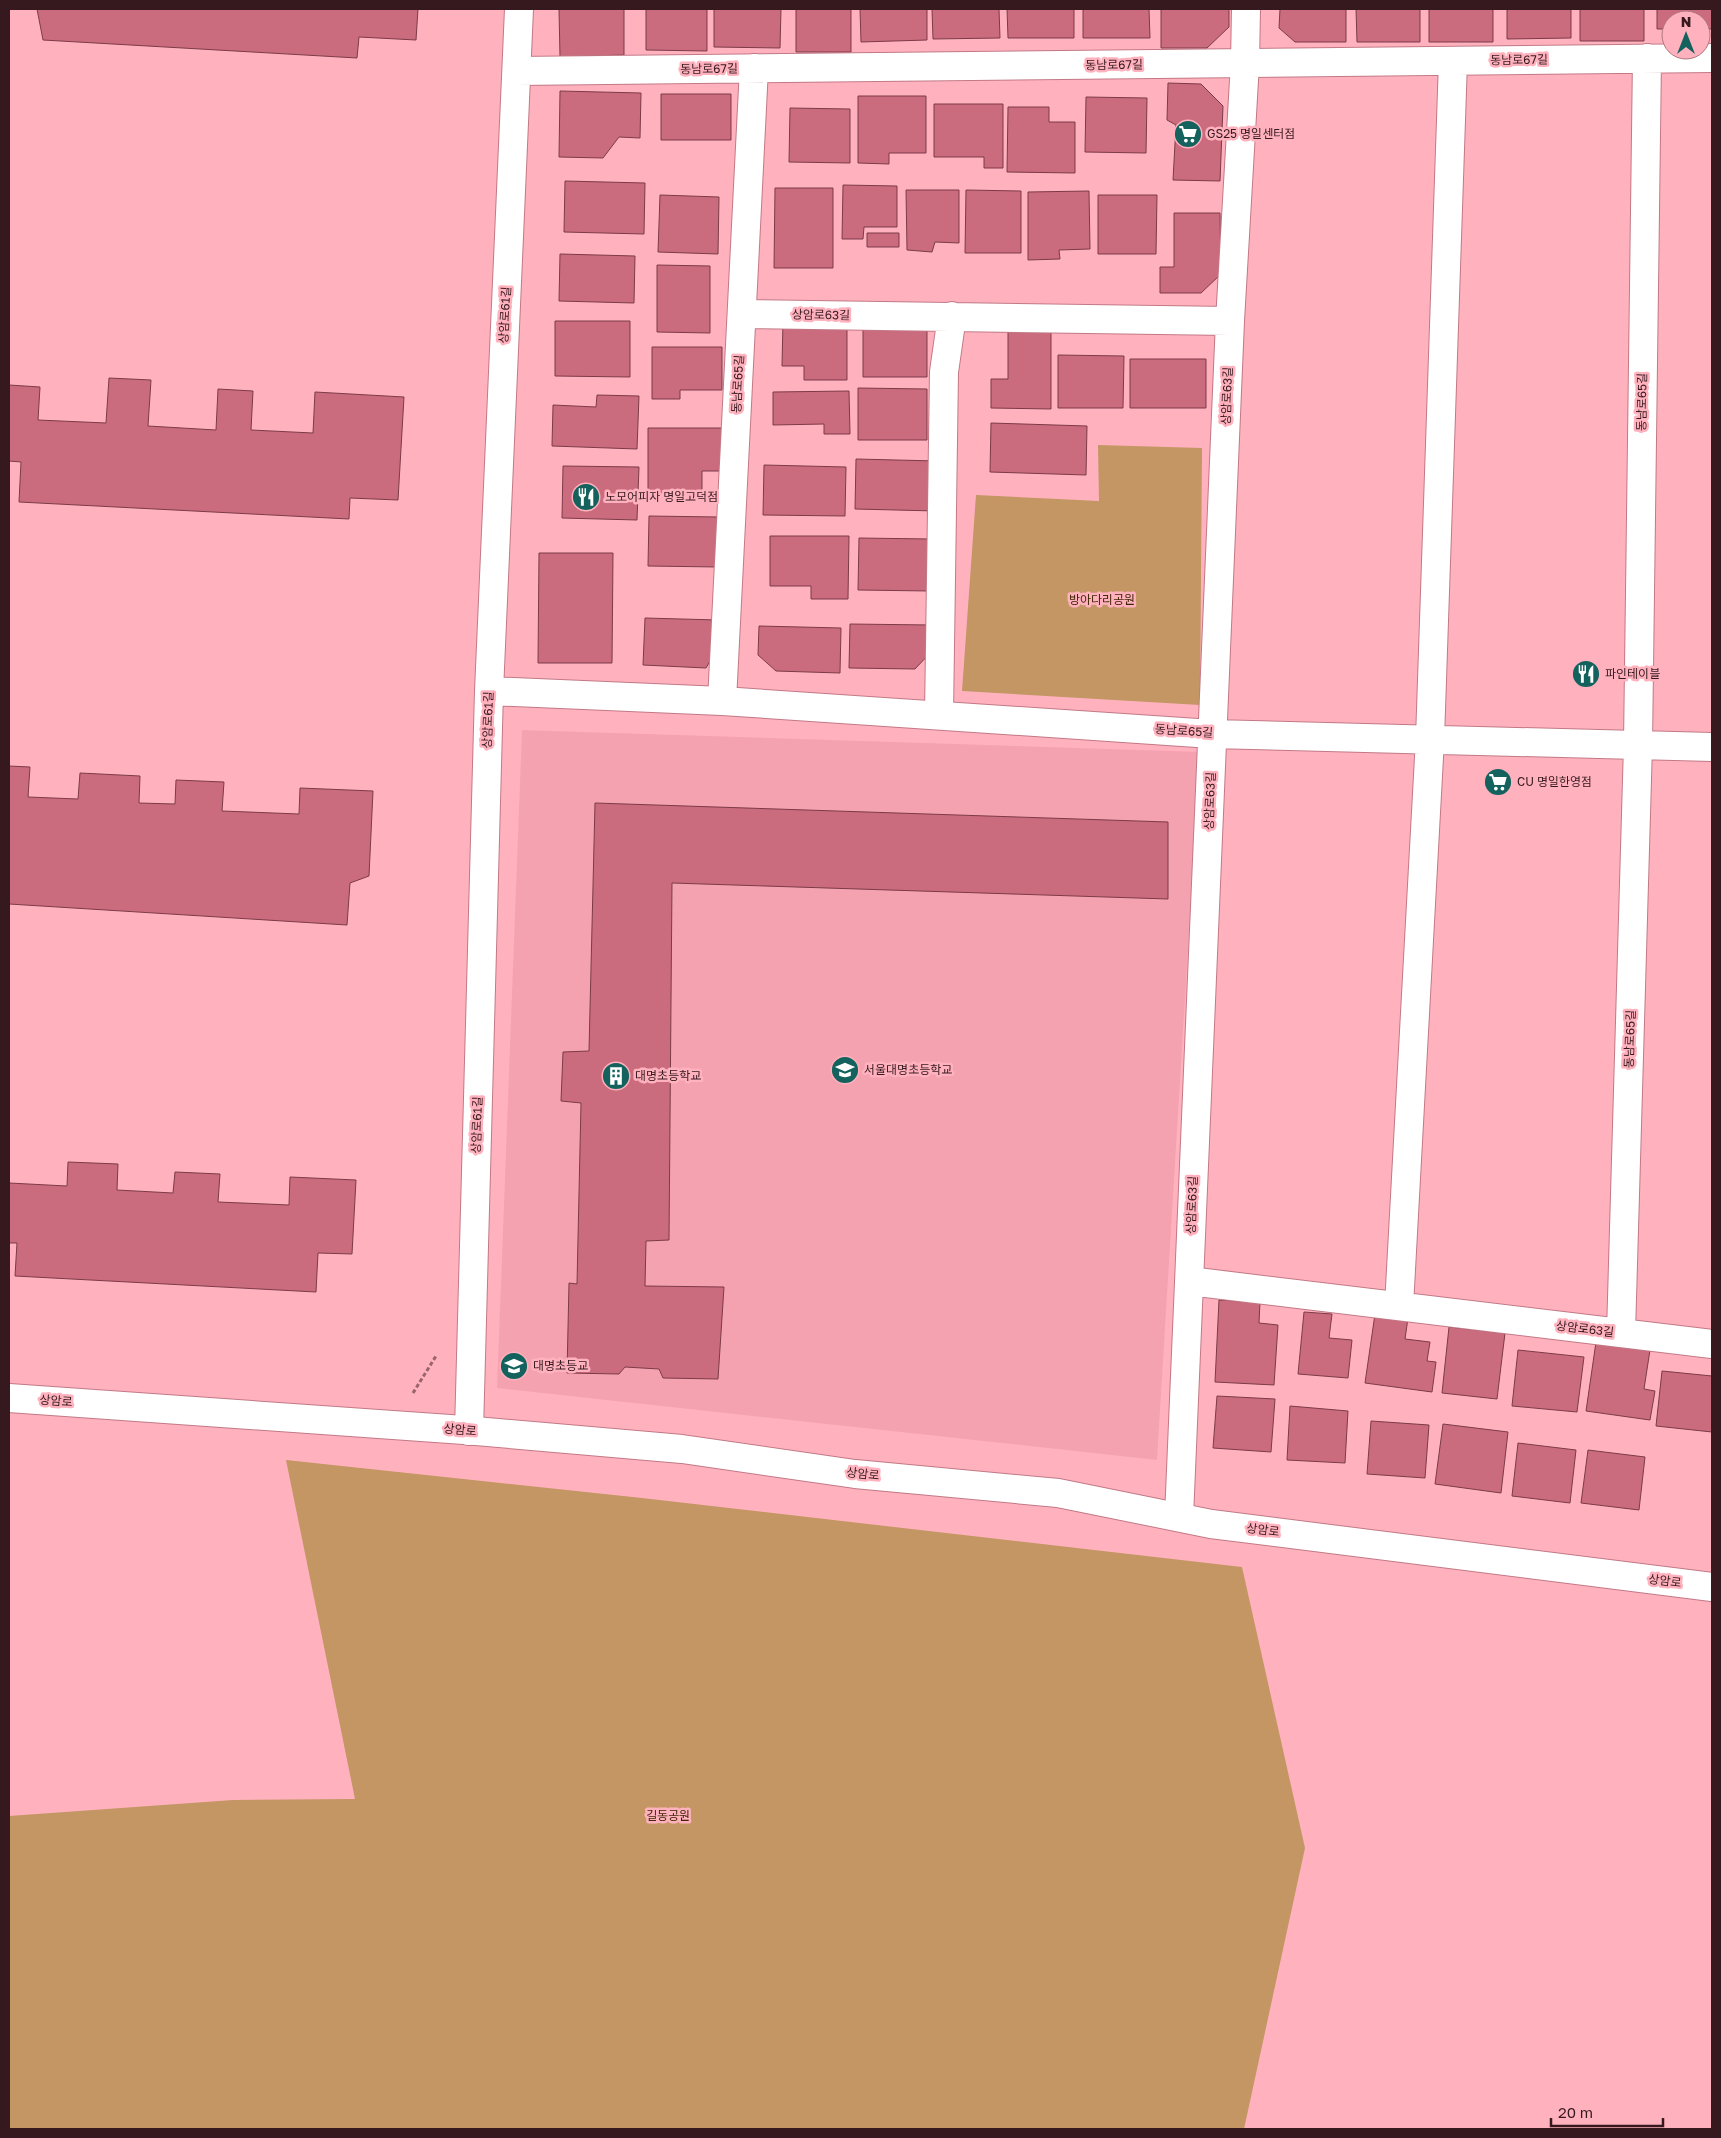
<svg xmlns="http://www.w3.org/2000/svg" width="1721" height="2138" font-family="'Golos Text','Noto Sans KR',sans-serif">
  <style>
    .built { fill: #f5a2b0 }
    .green { fill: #c39664 }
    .building { fill: #cb6b7e; stroke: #7c3b48 }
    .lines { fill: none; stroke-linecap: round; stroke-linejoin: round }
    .street-casing { stroke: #c27986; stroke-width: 30 }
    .secondary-casing { stroke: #c27986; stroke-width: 30 }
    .path { stroke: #99646d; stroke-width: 3; stroke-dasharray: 4 2.5; stroke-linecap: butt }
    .street { stroke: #fff; stroke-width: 28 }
    .secondary { stroke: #fff; stroke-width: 28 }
    .labels { text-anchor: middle; stroke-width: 5; stroke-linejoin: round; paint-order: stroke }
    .street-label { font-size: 12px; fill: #36191f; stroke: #ffb2be }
    .poi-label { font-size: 12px; fill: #36191f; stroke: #ffb2be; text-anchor: start }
    .park-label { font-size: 12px; fill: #402604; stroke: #ffb2be }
  </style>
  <rect width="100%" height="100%" fill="#ffb2be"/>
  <path class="built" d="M522,730L1200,752L1157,1460L497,1388Z"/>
  <path class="green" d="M1098,445L1202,448L1200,705L962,691L976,495L1099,501Z
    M286,1460L642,1498L1242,1567L1305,1848L1244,2129H9V1816L233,1800L355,1799Z"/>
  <path class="building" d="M37,9H418L416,40L359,37L357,58L43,40Z
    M559,9H624V55L560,57Z
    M646,9H707V51L646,50Z
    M714,9H781L780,48L714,47Z
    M796,9H851V52H796Z
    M860,9H927V40L861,42Z
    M932,9H999L1000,38L933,39Z
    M1007,9H1074V38H1008Z
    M1083,9H1149L1150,38H1083Z
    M1161,9H1229V27L1207,48H1161Z
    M1280,9H1346V42H1295L1279,28Z
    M1356,9H1420V42H1357Z
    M1429,9H1493V42H1429Z
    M1507,9H1571V38L1507,39Z
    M1580,9H1644V41H1580Z
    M1657,9H1712V29H1701V20H1671V29H1657Z
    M1168,83L1201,84L1223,106L1220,181L1173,180L1176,125L1167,120Z
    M560,91L641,93L640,138L619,137L603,158L559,157Z
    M661,94H731V140H661Z
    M858,96H926V153H889V164L858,163Z
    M1086,97L1147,98L1146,153L1085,152Z
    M934,104H1003V168H984V157H934Z
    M1008,107H1049V122H1075V173L1007,172Z
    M790,108L850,109V163L789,162Z
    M565,181L645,183L644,234L564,232Z
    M843,185L897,186V227H864L863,239H842Z
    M775,188H833V268H774Z
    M906,190H959V243L935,242L932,252L907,250Z
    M966,190L1021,191V253H965Z
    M1089,191L1090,249L1059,250L1060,259L1028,260V192Z
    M660,195L719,197L718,254L658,252Z
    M1098,195H1157L1156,254H1098Z
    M1174,213H1220L1221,274L1201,293H1160V267H1174Z
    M867,233H899V247H867Z
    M560,254L635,256L634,303L559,301Z
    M657,265L710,266V333L657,332Z
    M555,321H630V377L555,376Z
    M783,321L847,322V380H804V366H782Z
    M863,323H927V377H863Z
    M1008,329H1051V409L991,408V379H1008Z
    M652,347H722V390H680V399H652Z
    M1058,355L1124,356L1123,408H1058Z
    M1130,359H1206V408H1130Z
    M109,378L151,380L148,426L216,430L218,389L253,391L251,430L313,433L315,392L404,397L398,500L350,498L349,519L19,502L21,462L9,461V385L40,387L38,420L106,423Z
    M858,388L927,389V440H858Z
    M849,391L850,434H824V424L773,425V392Z
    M597,395L639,396L637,449L552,446L553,405L596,407Z
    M991,423L1087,426L1086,475L990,472Z
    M648,428H724V471H702V494H648Z
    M856,459L937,461L936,511L855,509Z
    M764,465L846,467L845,516L763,515Z
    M563,466L639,467L637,520L562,518Z
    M649,516L719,517L718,567L648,566Z
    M770,536H849L848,599H811V586H770Z
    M859,538L931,539L930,591L858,590Z
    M539,553H613L612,663H538Z
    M645,618L718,620L717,649L706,668L643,665Z
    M850,624L931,625L930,653L915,669L849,668Z
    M759,626L841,628L840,673L776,671L758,655Z
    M9,766L30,767L28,797L78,799L80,773L140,776L139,803L175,804L176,780L224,782L222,811L299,814L300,788L373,791L369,876L350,883L347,925L9,904Z
    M595,803L1168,822V899L672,883L669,1240L646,1241L645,1286L724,1287L718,1379L663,1378L659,1369L625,1367L619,1374L567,1373L569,1283L577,1284L581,1103L561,1101L563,1052L589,1051Z
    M68,1162L118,1164L117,1190L173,1193L175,1172L220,1174L218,1202L289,1205L290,1177L356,1180L352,1254L318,1253L316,1292L15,1276L17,1243H9V1183L67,1186Z
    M1219,1300L1260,1302L1259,1323L1278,1325L1274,1385L1215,1382Z
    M1304,1312L1332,1314L1329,1338L1352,1340L1348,1378L1298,1374Z
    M1375,1314L1408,1318L1405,1339L1430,1342L1427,1361L1436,1362L1432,1392L1365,1383Z
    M1449,1327L1505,1333L1497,1399L1442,1393Z
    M1596,1342L1650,1350L1644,1389L1655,1391L1650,1420L1586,1411Z
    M1518,1350L1584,1357L1577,1412L1512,1406Z
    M1662,1371L1712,1376V1432L1656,1426Z
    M1217,1396L1275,1399L1271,1452L1213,1448Z
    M1290,1406L1348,1411L1345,1463L1287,1460Z
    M1371,1421L1429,1425L1425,1478L1367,1474Z
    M1443,1424L1508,1432L1501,1493L1435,1484Z
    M1518,1443L1576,1450L1570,1503L1512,1496Z
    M1588,1450L1645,1457L1639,1510L1581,1503Z"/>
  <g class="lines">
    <defs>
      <path id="street" d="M517,71L1712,58
        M742,314L1230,321
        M489,691L722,701L1212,734L1712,747
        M722,701L754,68
        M939,715L944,372L952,316
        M1189,1281L1712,1344
        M1399,1306L1430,739L1453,61
        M1621,1333L1638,745L1647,58
        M469,1431L489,691L519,9
        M1179,1517L1230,321L1245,63L1246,9"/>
      <path id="secondary" d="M9,1398L464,1430L682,1449L855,1474L1058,1493L1211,1524L1712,1587"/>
    </defs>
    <use href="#street" class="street-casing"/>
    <use href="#secondary" class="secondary-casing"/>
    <path class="path" d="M413,1393L436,1356"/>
    <use href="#street" class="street"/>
    <use href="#secondary" class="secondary"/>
  </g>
  <defs>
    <symbol id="supermarket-disc" viewBox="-11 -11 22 22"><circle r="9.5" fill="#14625e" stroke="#ffb2be"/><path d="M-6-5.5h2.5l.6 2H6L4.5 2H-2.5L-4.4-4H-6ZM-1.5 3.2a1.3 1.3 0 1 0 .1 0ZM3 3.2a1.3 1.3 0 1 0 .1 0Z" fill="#fff"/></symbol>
    <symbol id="restaurant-disc" viewBox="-11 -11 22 22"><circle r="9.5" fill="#14625e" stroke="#ffb2be"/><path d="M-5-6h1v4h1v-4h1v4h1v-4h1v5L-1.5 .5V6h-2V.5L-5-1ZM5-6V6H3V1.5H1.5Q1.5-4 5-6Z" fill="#fff"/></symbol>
    <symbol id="school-disc" viewBox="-11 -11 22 22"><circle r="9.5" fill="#14625e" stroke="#ffb2be"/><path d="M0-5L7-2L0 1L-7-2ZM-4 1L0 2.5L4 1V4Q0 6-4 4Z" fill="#fff"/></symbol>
    <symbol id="building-disc" viewBox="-11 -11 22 22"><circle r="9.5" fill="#14625e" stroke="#ffb2be"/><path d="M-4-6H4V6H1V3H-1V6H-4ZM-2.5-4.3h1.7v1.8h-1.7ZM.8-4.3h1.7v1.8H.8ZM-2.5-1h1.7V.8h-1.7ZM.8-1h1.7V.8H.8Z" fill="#fff"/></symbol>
  </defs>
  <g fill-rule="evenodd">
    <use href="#supermarket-disc" x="1172" y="118" width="32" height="32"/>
    <use href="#restaurant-disc" x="570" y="481" width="32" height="32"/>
    <use href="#restaurant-disc" x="1570" y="658" width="32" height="32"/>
    <use href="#supermarket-disc" x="1482" y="766" width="32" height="32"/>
    <use href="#school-disc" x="829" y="1054" width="32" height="32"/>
    <use href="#building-disc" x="600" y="1060" width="32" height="32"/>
    <use href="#school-disc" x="498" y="1350" width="32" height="32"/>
  </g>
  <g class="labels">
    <g class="street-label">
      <text transform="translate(1519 60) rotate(-1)" y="4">동남로67길</text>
      <text transform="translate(1114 65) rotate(-1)" y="4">동남로67길</text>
      <text transform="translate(709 69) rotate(-1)" y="4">동남로67길</text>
      <text transform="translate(505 315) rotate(-87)" y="4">상암로61길</text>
      <text transform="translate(821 315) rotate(1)" y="4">상암로63길</text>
      <text transform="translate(738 384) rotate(-87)" y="4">동남로65길</text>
      <text transform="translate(1227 396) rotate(-88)" y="4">상암로63길</text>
      <text transform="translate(1642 402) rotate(-89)" y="4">동남로65길</text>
      <text transform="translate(488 720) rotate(-88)" y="4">상암로61길</text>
      <text transform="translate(1184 731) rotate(4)" y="4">동남로65길</text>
      <text transform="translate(1210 801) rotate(-88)" y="4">상암로63길</text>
      <text transform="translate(1630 1039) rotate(-88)" y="4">동남로65길</text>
      <text transform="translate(477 1125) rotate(-88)" y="4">상암로61길</text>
      <text transform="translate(1192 1205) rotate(-88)" y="4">상암로63길</text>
      <text transform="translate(1585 1329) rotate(7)" y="4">상암로63길</text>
      <text transform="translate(56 1401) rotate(4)" y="4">상암로</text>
      <text transform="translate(460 1430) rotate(5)" y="4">상암로</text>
      <text transform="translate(863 1474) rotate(6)" y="4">상암로</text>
      <text transform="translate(1263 1530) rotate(7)" y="4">상암로</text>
      <text transform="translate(1665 1581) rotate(7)" y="4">상암로</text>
    </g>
    <g class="poi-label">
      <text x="1207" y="138">GS25 명일센터점</text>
      <text x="605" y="501">노모어피자 명일고덕점</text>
      <text x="1605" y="678">파인테이블</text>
      <text x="1517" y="786">CU 명일한영점</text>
      <text x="864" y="1074">서울대명초등학교</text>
      <text x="635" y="1080">대명초등학교</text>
      <text x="533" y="1370">대명초등교</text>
    </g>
    <g class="park-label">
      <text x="1102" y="604">방아다리공원</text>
      <text x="668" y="1820">길동공원</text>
    </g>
  </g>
  <rect width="1721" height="2138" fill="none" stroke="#36191f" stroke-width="20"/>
  <g transform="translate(1686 35)"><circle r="24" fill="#ffb2be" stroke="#af757e"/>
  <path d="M0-4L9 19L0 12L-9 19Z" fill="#14625e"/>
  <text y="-8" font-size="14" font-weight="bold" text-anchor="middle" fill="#36191f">N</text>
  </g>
  <path d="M1551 2118v8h112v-8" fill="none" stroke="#36191f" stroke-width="2.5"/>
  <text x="1558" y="2118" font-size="15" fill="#36191f" stroke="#ffb2be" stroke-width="4" paint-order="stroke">20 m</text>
</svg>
